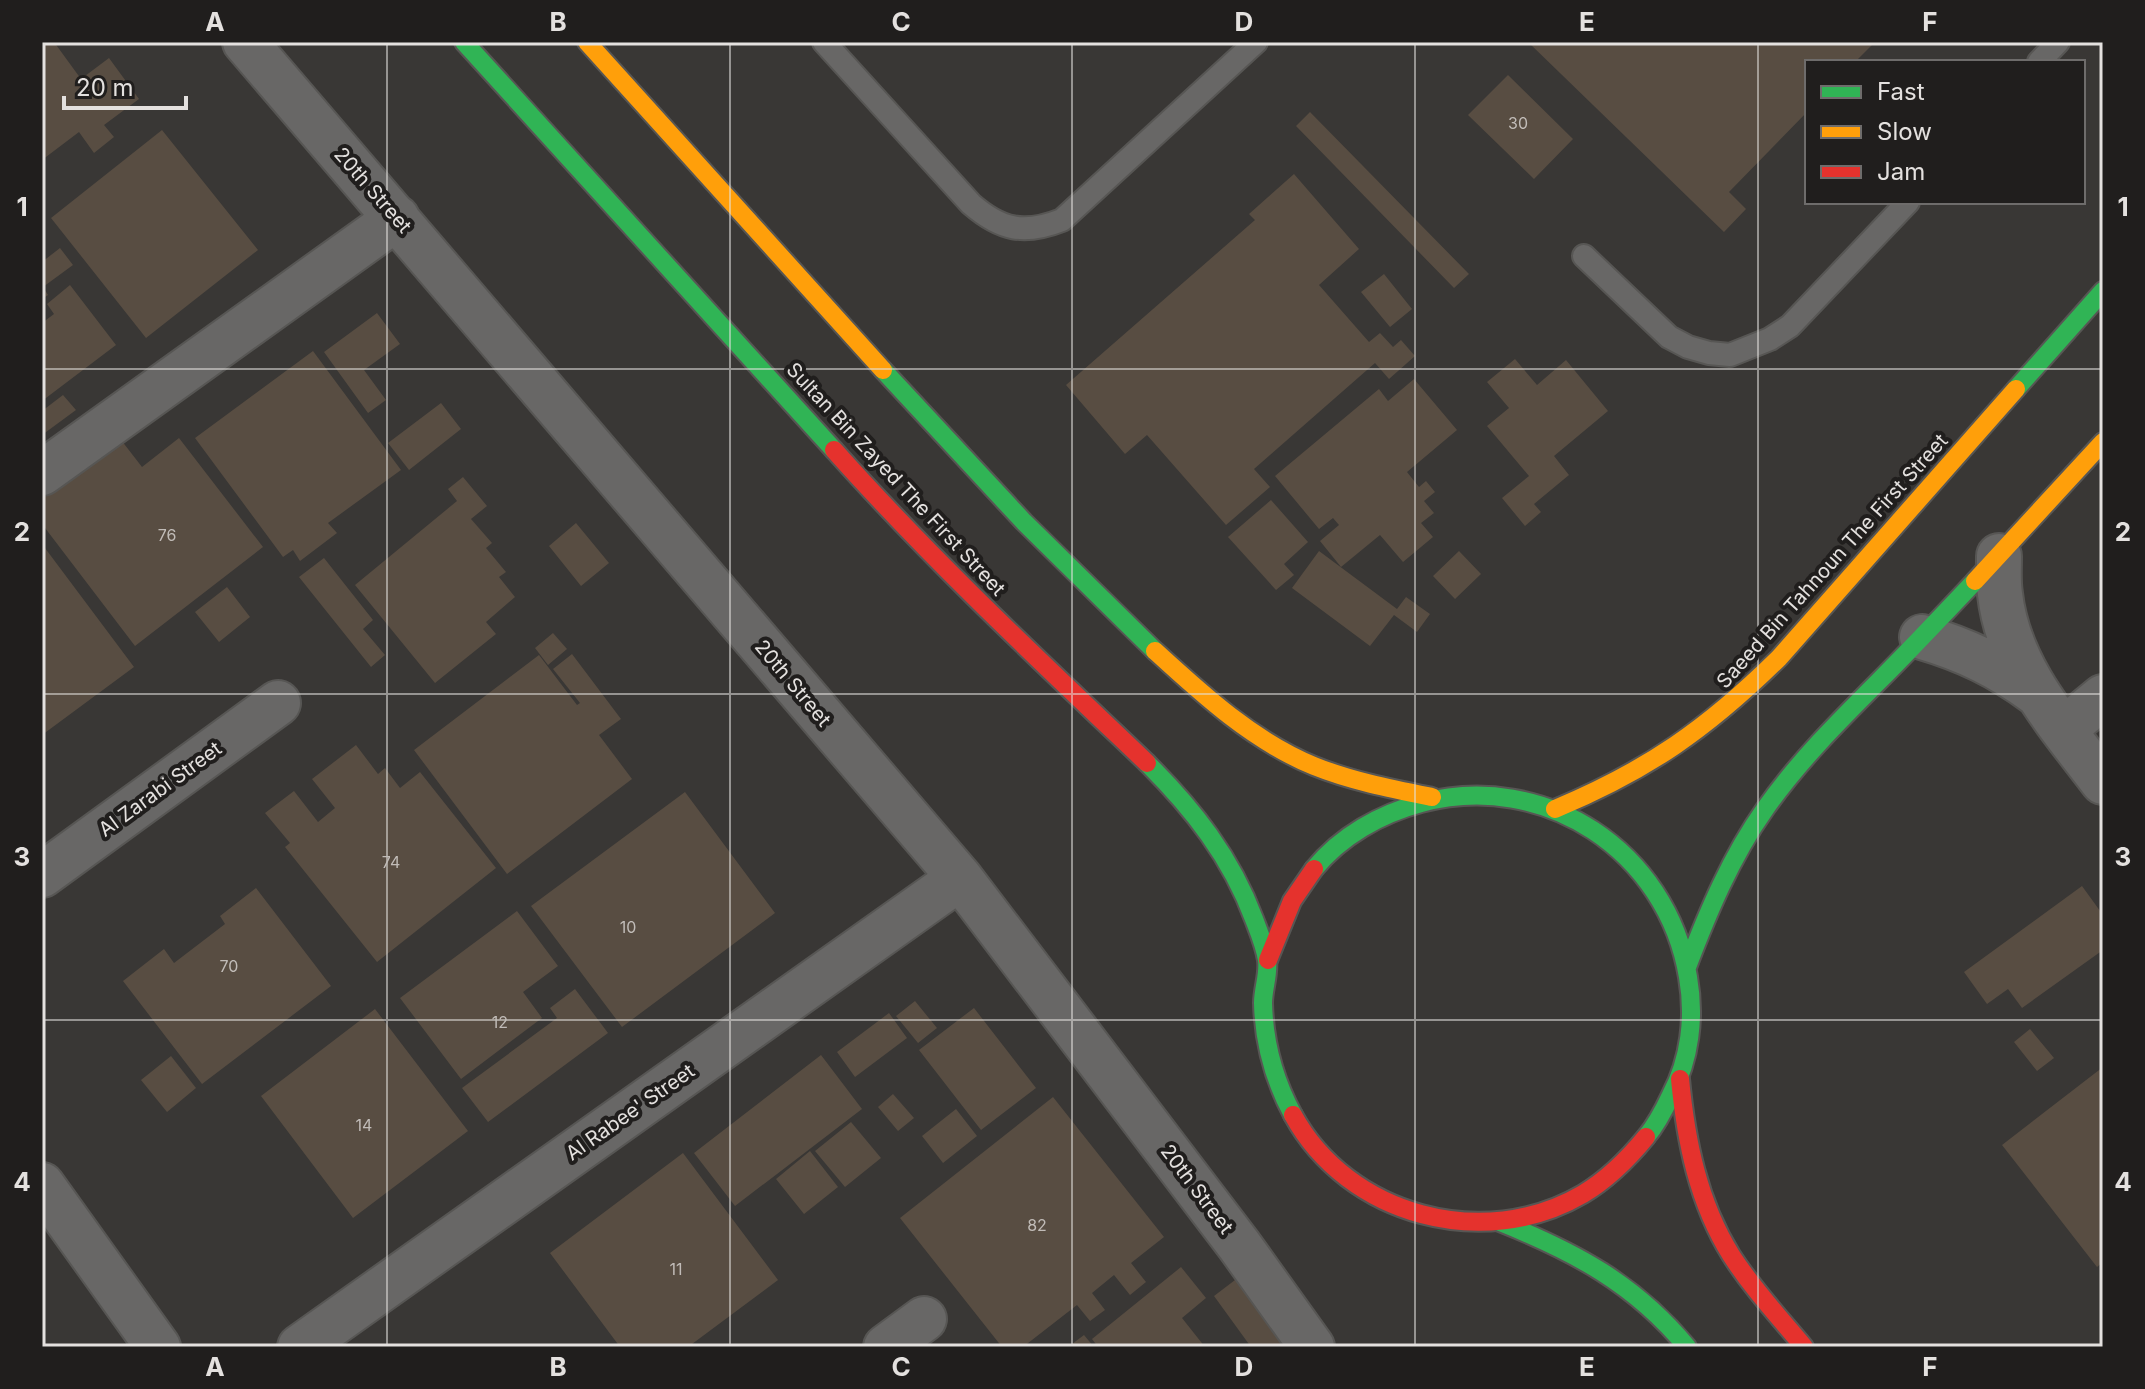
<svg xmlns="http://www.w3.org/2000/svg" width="2145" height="1389" font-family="Inter,sans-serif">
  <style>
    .building { fill: #584d42 }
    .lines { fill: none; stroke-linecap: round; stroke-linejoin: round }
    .lane-casing { stroke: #575654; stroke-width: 26 }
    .street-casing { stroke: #575654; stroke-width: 48 }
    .fast-casing { stroke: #575654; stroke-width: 22 }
    .slow-casing { stroke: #575654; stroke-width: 22 }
    .jam-casing { stroke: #575654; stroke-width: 22 }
    .lane { stroke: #686766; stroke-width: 22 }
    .street { stroke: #686766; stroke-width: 44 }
    .fast { stroke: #30b455; stroke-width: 18 }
    .slow { stroke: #ff9f0a; stroke-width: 18 }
    .jam { stroke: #e5322d; stroke-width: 18 }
    .grid { fill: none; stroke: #e4e1df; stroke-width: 2; stroke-opacity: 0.55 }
    .labels { text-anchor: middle; stroke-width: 8; stroke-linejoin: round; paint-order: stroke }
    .number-label { font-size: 16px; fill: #c1bcb8 }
    .street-label { font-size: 20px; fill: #e4e1df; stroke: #201e1d }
    .neatline { fill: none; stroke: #e4e1df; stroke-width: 3 }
    .grid-label { font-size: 26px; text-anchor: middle; font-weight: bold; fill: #e4e1df }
  </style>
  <rect width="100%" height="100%" fill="#393735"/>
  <path class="building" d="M42,42H54L81,79L109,58L139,99L104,125L114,137L94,153L79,132L42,160Z
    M1528,42H1875L1855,62H1807V112L1729,192L1746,209L1724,232Z
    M1508,75L1573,139L1534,179L1468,115Z
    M1310,112L1469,274L1454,288L1296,126Z
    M162,130L258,250L146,338L51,218Z
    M1294,174L1359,249L1319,285L1369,342L1380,333L1393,347L1401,340L1415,356L1389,379L1375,363L1254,469L1270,487L1226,525L1147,435L1125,454L1066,385L1255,220L1249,214Z
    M60,248L73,265L43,287L48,295L42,299V262Z
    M1384,274L1412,309L1390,327L1361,292Z
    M70,285L116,345L42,401V323L54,314L47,304Z
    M377,313L400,344L364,370L386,400L368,413L324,352Z
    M313,351L401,470L328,523L337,533L300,561L293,550L283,557L195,438Z
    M1515,359L1537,385L1566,360L1608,411L1554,456L1569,475L1534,504L1541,512L1525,526L1502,498L1529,476L1487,426L1509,408L1487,382Z
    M1414,379L1457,430L1407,472L1419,487L1426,481L1435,492L1424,501L1434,513L1421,523L1433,537L1403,562L1380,535L1341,567L1320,541L1339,525L1333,518L1319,529L1275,476L1379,389L1388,401Z
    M63,395L76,410L42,435V411Z
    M441,403L461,429L409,470L388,443Z
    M118,436L142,467L179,438L263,547L135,646L42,524V494Z
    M463,477L487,506L471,519L492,543L486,548L506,572L499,577L515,597L486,622L496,634L435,683L355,585L457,501L448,489Z
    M1271,500L1308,542L1284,564L1294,575L1276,590L1228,537Z
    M576,523L609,563L581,586L549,546Z
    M42,544L134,667L42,735Z
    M1319,551L1397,609L1406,597L1430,614L1417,632L1394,615L1370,646L1292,588Z
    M1459,551L1481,574L1455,599L1433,576Z
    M324,558L373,620L363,629L385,655L371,667L299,577Z
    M227,587L250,617L219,642L195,612Z
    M553,633L567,649L548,665L535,648Z
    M572,654L621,719L599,735L632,779L507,874L414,750L539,655L577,705L580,703L553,669Z
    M356,745L378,774L385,768L400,788L420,772L496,868L377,962L285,847L290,843L265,813L294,791L318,822L335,808L312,779Z
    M685,792L775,913L622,1027L531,906Z
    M2082,886L2103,915V950L2022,1008L2008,989L1987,1004L1964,972Z
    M256,888L331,986L202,1084L123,981L164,949L174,963L225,924L220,916Z
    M517,911L558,966L523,992L542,1018L461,1079L400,998Z
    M575,989L608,1033L488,1122L462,1088L557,1018L550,1008Z
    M915,1001L937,1028L918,1043L896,1016Z
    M974,1008L1036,1088L981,1130L919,1050Z
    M375,1009L468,1131L353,1218L261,1096Z
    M889,1013L907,1038L855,1077L837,1052Z
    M2030,1029L2054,1058L2037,1071L2014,1042Z
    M821,1055L862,1109L735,1206L694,1153Z
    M171,1056L196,1088L167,1112L141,1080Z
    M2103,1067V1262L2097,1267L2002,1145Z
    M893,1094L914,1118L898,1131L878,1107Z
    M1053,1097L1164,1237L1131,1263L1146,1282L1130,1295L1114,1275L1092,1293L1105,1310L1090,1321L1077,1305L1023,1347H1002L900,1218Z
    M956,1109L977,1136L943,1163L922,1136Z
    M851,1122L881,1158L845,1187L815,1151Z
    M810,1151L838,1187L804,1214L776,1179Z
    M683,1153L778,1280L688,1347H620L550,1253Z
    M1181,1267L1206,1298L1182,1318L1205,1347H1098L1092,1339Z
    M1239,1277L1289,1347H1251L1214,1296Z
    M1084,1335L1094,1347H1068Z"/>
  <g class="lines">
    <defs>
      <path id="lane" d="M824,42L971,204C1001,230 1024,235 1062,220L1256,42
        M2039,62L2058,42
        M1584,256L1669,337L1688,347L1709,353L1730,355L1770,339L1790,326L1908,202"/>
      <path id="street" d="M245,42L960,878L1239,1245L1312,1347
        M42,473L397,218
        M1999,556C1999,569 1998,582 2000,594C2008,668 2060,725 2103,782
        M1922,637C1966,650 1999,666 2036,693
        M2064,729L2103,697
        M42,875L278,703
        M42,1185L158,1347
        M300,1347L960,878
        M886,1347L924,1319"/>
      <path id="fast" d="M464,42L834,450
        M883,370L1024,522L1155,651
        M2016,389L2103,291
        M1147,763C1193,809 1231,857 1254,919C1259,932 1265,946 1267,960C1269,974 1263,989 1263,1003C1264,1043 1274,1080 1293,1115
        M1314,869C1341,836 1380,814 1421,803C1545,770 1667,851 1688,977C1695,1017 1690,1059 1671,1095C1664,1110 1657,1124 1646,1137
        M1687,967C1708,912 1731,857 1765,809C1798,762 1838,722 1878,682C1911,649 1943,615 1975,581
        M1500,1222C1575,1252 1635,1284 1687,1347"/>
      <path id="slow" d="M587,42L883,370
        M1975,581L2103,442
        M1155,651C1203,695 1253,741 1314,766C1351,781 1392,789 1432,797
        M1555,809C1648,770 1707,729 1779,658L2016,389"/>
      <path id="jam" d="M834,450C932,560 1040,661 1147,763
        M1268,960L1292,901L1314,869
        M1680,1079C1686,1141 1698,1202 1731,1255C1752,1288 1779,1317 1804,1347
        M1293,1115C1348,1216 1484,1252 1583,1194C1608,1179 1628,1159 1646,1137"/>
    </defs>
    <use href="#lane" class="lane-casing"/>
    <use href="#street" class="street-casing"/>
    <use href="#fast" class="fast-casing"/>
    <use href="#slow" class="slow-casing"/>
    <use href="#jam" class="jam-casing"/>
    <use href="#lane" class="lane"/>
    <use href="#street" class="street"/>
    <use href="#fast" class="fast"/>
    <use href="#slow" class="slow"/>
    <use href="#jam" class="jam"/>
  </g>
  <path class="grid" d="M387,42V1347M730,42V1347M1072,42V1347M1415,42V1347M1758,42V1347M42,369H2103M42,694H2103M42,1020H2103"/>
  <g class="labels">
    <g class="number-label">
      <text x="1518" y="129">30</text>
      <text x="167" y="541">76</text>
      <text x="391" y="868">74</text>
      <text x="628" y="933">10</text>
      <text x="229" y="972">70</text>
      <text x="500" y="1028">12</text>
      <text x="364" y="1131">14</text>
      <text x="1037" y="1231">82</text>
      <text x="676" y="1275">11</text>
    </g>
    <g class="street-label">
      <text transform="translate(373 190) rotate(49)" y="7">20th Street</text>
      <text transform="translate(896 479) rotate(47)" y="7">Sultan Bin Zayed The First Street</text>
      <text transform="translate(1832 561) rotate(-48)" y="7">Saeed Bin Tahnoun The First Street</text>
      <text transform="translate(793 683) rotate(50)" y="7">20th Street</text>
      <text transform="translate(160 789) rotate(-36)" y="7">Al Zarabi Street</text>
      <text transform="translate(630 1112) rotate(-35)" y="7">Al Rabee' Street</text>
      <text transform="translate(1197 1189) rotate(53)" y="7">20th Street</text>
    </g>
  </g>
  <rect width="2145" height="1389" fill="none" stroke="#201e1d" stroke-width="88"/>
  <rect x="1805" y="60" width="280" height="144" fill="#201e1d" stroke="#6e6c6b" stroke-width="2"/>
  <rect x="1821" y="86" width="40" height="12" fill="#30b455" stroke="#6e6c6b" stroke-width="2"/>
  <text x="1877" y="100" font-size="24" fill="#e4e1df">Fast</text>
  <rect x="1821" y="126" width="40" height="12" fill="#ff9f0a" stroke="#6e6c6b" stroke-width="2"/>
  <text x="1877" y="140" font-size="24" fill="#e4e1df">Slow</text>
  <rect x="1821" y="166" width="40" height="12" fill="#e5322d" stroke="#6e6c6b" stroke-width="2"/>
  <text x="1877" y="180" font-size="24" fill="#e4e1df">Jam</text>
  <path d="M64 96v12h122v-12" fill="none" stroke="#e4e1df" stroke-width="4"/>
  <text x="76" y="96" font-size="24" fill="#e4e1df" stroke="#201e1d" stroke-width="6" paint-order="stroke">20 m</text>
  <rect x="44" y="44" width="2057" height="1301" class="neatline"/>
  <g class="grid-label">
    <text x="215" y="31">A</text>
    <text x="558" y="31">B</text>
    <text x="901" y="31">C</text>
    <text x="1244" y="31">D</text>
    <text x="1587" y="31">E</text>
    <text x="1930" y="31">F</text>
    <text x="22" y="216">1</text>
    <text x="2123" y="216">1</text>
    <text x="22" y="541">2</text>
    <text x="2123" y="541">2</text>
    <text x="22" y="866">3</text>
    <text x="2123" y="866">3</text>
    <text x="22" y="1191">4</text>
    <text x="2123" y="1191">4</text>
    <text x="215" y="1376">A</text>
    <text x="558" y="1376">B</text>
    <text x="901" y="1376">C</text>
    <text x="1244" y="1376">D</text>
    <text x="1587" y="1376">E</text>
    <text x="1930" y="1376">F</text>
  </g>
</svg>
